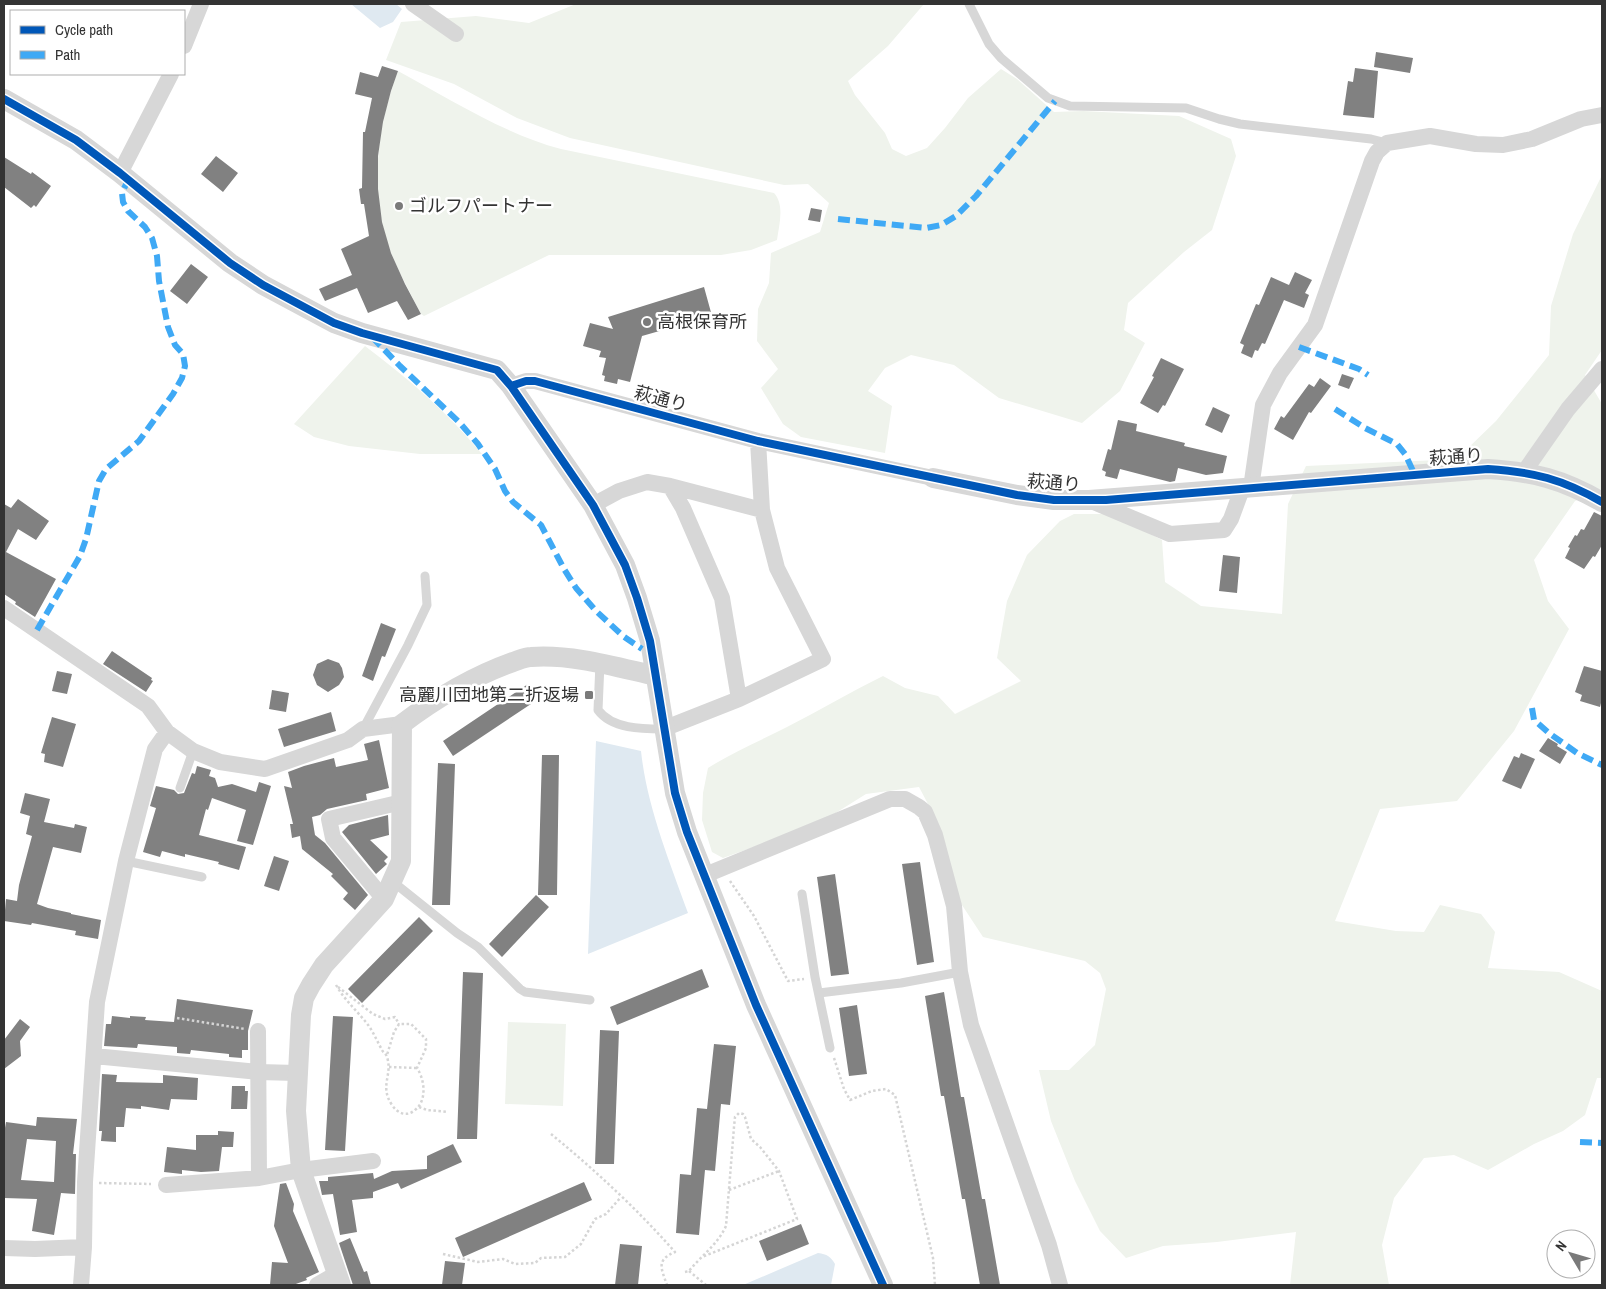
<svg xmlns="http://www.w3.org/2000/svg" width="1606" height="1289" font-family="'Archivo Narrow','Noto Sans JP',sans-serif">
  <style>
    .green { fill: #eff3ec }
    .water { fill: #dfe9f1 }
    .building { fill: #818181; fill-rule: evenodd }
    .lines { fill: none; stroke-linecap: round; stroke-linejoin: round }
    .path { stroke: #d5d5d5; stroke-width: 2.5; stroke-dasharray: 2.5 2.5; stroke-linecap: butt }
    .service { stroke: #d7d7d7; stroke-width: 9 }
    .minor { stroke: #d7d7d7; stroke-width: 16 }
    .tertiary { stroke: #d7d7d7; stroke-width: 20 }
    .quiet { stroke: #3fa9f5; stroke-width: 6; stroke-dasharray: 12 6; stroke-linecap: butt }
    .cycleway-casing { stroke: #fff; stroke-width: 11 }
    .cycleway { stroke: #0057b8; stroke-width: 8 }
    .poi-dot { fill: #7a7a7a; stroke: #fff; stroke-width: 2 }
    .labels { text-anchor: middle; stroke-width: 5; stroke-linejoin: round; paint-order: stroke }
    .poi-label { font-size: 18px; fill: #333; stroke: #fff; text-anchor: start }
    .street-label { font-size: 18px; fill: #333; stroke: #fff }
  </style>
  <rect width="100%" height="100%" fill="#fff"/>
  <path class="green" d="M576,4H924L888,46L848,81L855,95L885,133L892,149L906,156L927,148L945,128L968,98L1001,69L1017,79L1054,112L1083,111L1179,116L1231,139L1236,156L1212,230L1184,252L1128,303L1124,330L1145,343L1120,391L1082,423L999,398L954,365L911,355L885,368L868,391L892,406L885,453L801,437L783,424L761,388L778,369L757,341L758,309L769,283L771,253L820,232L829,203L808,184L784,185L570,138L517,118L454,84L386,60L401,22L476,16L529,23Z
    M398,71C450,99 504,134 561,149L774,193C785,205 779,225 777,240L751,250L721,255H549L424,316L421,314C411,294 400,275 392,255C368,195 376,130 398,71Z
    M1602,175V350L1585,375L1602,404V489L1575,501L1534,560L1548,601L1569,629L1514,731L1457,801L1380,809L1335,921L1396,931L1424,932L1440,905L1481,914L1495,932L1488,968L1559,972L1602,991V1078H1597L1585,1115L1563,1131L1534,1144L1488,1170L1454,1155L1424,1158L1394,1198L1382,1245L1389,1285H1290L1296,1232L1217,1242L1163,1246L1126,1258L1100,1231L1075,1181L1051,1121L1039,1070H1069L1095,1045L1106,989L1100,973L1085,961L983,937L960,902L938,823L919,787L866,794L818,824L723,858L712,852L702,820L703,793L708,768C733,752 760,741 787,727C819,711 850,692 883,676L905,688L938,696L955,714L1021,681L997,658L1007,601L1027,555L1060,521L1074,514H1111L1162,540L1165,582L1201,606L1282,614L1288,504L1306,466L1438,460L1467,449L1496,421L1549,355L1551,306L1573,234Z
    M365,346C409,379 447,412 482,454H420L349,446L314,437L294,424Z
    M508,1022L566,1024L563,1106L505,1104Z"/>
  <path class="water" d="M351,4H396L402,9L393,22L380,28Z
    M596,741L641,751C647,807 669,860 688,913L588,954Z
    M818,1253C827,1254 831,1257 835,1264L831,1285H743Z"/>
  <path class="building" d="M1376,52L1413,58L1410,73L1374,67Z
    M382,66L398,71L391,91L383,122L378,156V189L382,222L391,253L405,284L421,314L408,320L397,301L368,313L357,288L325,301L319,289L352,275L341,249L369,236L364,204H361L359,189L362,188L363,132H365L372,98L355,94L360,72L378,77Z
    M1355,68L1378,71L1374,118L1343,115L1348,81L1353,82Z
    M216,156L238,173L223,192L201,174Z
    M4,157L31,174L32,172L51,186L36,207L34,205L31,208L4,187Z
    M811,208L822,210L820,222L808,220Z
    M191,264L208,277L187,304L170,291Z
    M1295,272L1312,280L1305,293L1309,295L1304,308L1284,300L1265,344L1262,343L1258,351L1255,350L1252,358L1241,353L1244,345L1240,343L1256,304L1259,305L1271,277L1289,285Z
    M704,287L712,316L642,336L630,382L618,379L617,384L604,381L605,376L602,375L606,358L599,357L601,351L583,346L590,323L613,329L608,317Z
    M1161,358L1184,369L1165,406L1163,405L1158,413L1140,403L1154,377L1152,376Z
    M1342,374L1354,378L1349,389L1338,385Z
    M1320,378L1331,386L1311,413L1309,412L1293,440L1274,429L1281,416L1284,418L1309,384L1314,387Z
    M1213,407L1230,415L1222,433L1205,425Z
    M1118,420L1137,424L1136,431L1185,443L1184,446L1227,456L1223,473L1206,475L1178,468L1175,481L1170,482L1120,469L1117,479L1105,476L1106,472L1102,470L1108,449L1111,450Z
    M18,499L49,521L36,540L18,529L6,552L56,579L35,617L15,604L16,602L4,594V504L11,508Z
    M1594,512L1602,516V545L1595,557L1593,556L1584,569L1565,558L1570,548L1568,547L1575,535L1577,536L1581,529L1584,530Z
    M1223,555L1240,557L1237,593L1219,591Z
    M381,623L396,629L385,657L382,656L373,681L362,676Z
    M112,651L152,678L151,680L153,681L146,692L103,664Z
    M328,659L339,663L342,668L344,677L339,685L328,692L317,685L313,675L317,664Z
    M1584,666L1602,671V699L1600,707L1580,701L1582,695L1575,692Z
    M57,671L72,674L67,694L52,691Z
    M528,684L537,700L453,756L443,741Z
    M272,690L289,693L286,712L269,709Z
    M331,712L336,731L284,747L278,729Z
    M52,717L76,724L63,767L44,762L45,754L41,753Z
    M1548,738L1558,744L1557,746L1567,752L1560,764L1539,751Z
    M379,740L389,788L366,794L367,800L327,809L320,815L312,817L315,835L325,843L368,895L355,910L343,899L348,893L331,876L333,874L302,849L300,836L292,838L290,824H293L284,786L292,788L288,772L304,766L334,758L336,767L368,760L364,744Z
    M1521,753L1535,759L1521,789L1502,781L1514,756L1519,758Z
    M542,755H559L557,895H538Z
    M438,763L455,764L450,905H432Z
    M197,766L211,770L209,776L215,778L218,787L232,784L256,792L259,782L271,786L253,845L237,841L246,810L212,798L208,810L206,809L199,835L246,847L239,870L218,864L219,862L185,854V857L162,851L160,857L143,852L156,808L150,806L156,786L174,790L178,794L184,793L192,773L195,774Z
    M25,793L50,799L44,822L74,828L75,824L87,827L81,853L53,847L37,904L48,908L71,913V914L101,920L98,939L75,935L76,931L32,923L31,925L4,921L6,899L17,901L19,885L32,836L26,834L30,816L20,813Z
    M388,815L389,835L370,840L388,857L384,861L387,864L376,874L342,832L349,825Z
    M274,856L289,861L279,891L264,886Z
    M920,862L934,962L917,965L902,864Z
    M835,874L849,974L831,976L817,877Z
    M536,895L549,907L502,957L489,944Z
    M419,917L433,931L362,1003L348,989Z
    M702,969L709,987L617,1025L610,1007Z
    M463,972L483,973L477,1139H457Z
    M944,992L961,1097H964L982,1199H985L1000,1285H980L965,1199H962L944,1096H941L925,996Z
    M177,999L253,1010L248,1031V1050H242V1058L229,1057V1054L191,1050L190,1054L177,1053V1047L138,1044L137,1048L104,1046L106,1024H111L112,1016L130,1018V1016L146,1017L145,1020L174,1022Z
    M857,1005L867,1074L849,1076L839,1008Z
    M333,1016L353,1017L345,1151L325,1150Z
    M20,1019L30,1027L20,1041L21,1056L4,1069V1040Z
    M600,1030L619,1031L614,1164H595Z
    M714,1044L736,1046L730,1105L721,1104L715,1171L705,1170L699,1235L676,1233L680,1174L691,1175L697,1108L707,1109Z
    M102,1074L117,1075L116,1082L163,1083V1075L198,1078L197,1100L171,1099L169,1110L141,1106V1109L126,1108L124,1127H116V1142L101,1141L102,1131H99Z
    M232,1086H245V1091H248L247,1109H231Z
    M37,1117L77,1119L73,1154H76L75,1194L61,1193L54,1235L32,1231L37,1199L4,1198V1134L6,1122L36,1126ZM27,1139L56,1141L54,1182L21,1180Z
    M218,1131L234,1132L233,1147H222L219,1171L201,1172L182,1170V1174L164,1172L167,1147L196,1150V1135H218Z
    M453,1144L462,1162L401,1189L398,1183L373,1192V1198L352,1200L357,1232L340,1235L333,1194L322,1195L319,1181H328V1177L373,1173L374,1179L392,1171L427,1169V1156Z
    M584,1182L592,1200L463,1257L455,1238Z
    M286,1183L294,1204L293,1211L319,1272L306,1278L307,1280L293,1285H270L272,1262L288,1263L274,1226L280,1184Z
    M801,1224L809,1244L767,1261L759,1241Z
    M350,1238L364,1272L367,1271L371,1285H353L339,1243Z
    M620,1244L642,1246L638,1285H615Z
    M445,1261L465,1263L462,1285H442Z"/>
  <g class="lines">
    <path class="path" d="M730,881L754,916L788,981L804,979
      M336,985C344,999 355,1009 365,1021C372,1029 376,1039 381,1048C382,1052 386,1053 387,1057C393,1075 379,1086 392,1105C398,1114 407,1117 415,1110C427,1101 425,1080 417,1068L426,1048V1039L411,1024H399L394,1032L387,1055
      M338,987L373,1014L385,1019L395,1017L399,1024
      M177,1018L245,1029
      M834,1058L844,1089L850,1100L872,1091L886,1089L895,1095L933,1258L935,1285
      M389,1067L417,1068
      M419,1107L427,1110L448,1112
      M551,1134C595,1170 637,1209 675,1252C656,1260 661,1268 667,1285
      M99,1183L151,1184
      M729,1190L779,1171
      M443,1254L478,1262L503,1259L515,1264L535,1263L541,1258L565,1257L581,1244L595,1219L606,1214L621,1197
      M689,1271L706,1285
      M685,1272L689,1271C701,1256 718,1244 726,1226L734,1127L735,1117L739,1113L743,1114L745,1117L751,1139L760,1147L779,1171L797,1219L702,1257"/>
    <path class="service" d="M969,4L989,44L1001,58L1048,98L1070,106L1186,108L1219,119L1240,124L1371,139L1387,143
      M600,663L598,710C612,729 642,729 663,729
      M363,729L408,645L427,605L425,576
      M180,788L193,751
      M126,861L202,877
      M392,881L457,933L478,947L520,989L525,992L590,1000
      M802,894L815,977L830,1048
      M819,993L901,983L960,972"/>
    <path class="minor" d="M413,4L456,34
      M184,46L201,4
      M120,173L171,74
      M511,386L526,381H535L758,441L933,478
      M1524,472L1568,409L1602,369
      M670,486L683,508L722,598L739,699
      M1251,488L1263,405L1280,373L1315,325L1372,161L1377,152L1387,143L1430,136L1476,144L1503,145L1532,139L1581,119L1602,115
      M1089,500L1170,534L1224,530L1231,519L1242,489
      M593,505L619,491L647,482L670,486L762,510
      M4,608L148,706L167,732L193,751L220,762L265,769L348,740L363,729L402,724
      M663,729L739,699L823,659L777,568L762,510L758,441
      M703,876L890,799H905L919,807L925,812L935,835L954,906L960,972L971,1025L1049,1245L1060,1285
      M384,899L333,838L329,819L402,802
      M258,1031L259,1178
      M94,1056L258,1072L297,1073
      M166,1185L259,1178L301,1170L373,1161
      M4,1248L35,1249L84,1247
      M81,1285L84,1247L85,1182L97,1002L126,861L155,749L167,732
      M317,1285L336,1274"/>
    <path class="tertiary" d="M4,99L76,140L120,173L230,263L263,285L334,323L362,333L497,370L511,386L593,505L625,565L637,598L650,641L675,793L687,832L756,1005L883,1285
      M933,478L1017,495L1054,500H1089L1488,469C1534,472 1562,479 1602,502
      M341,1285L301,1170L296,1111L301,1015L304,998L311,985L324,965L384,899L401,861L402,724C435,699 474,676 513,662C519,660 525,657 531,657C573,654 616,667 656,676"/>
    <path class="quiet" d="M838,219L926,228L941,225L956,216L976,196L1055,101
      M372,337L400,366L459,422L478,444L495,469L505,491L513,502L541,525L564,569L576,588L596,611L623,636L642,649
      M1299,347L1359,369L1368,375
      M1335,409L1365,428L1397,444L1405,454L1415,475
      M37,630L80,556L86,539L99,481L106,469L139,441L173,394L182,378L185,366L183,354L175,345L168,327L159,281L157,256L152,238L145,227L128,211L123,202L122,193L128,180
      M1532,708L1534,720L1549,733L1577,753L1602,765
      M1580,1142L1602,1143"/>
    <defs>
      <path id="cycleway" d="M4,99L76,140L120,173L230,263L263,285L334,323L362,333L497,370L511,386L593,505L625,565L637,598L650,641L675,793L687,832L756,1005L883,1285
        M511,386L526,381H535L758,441L1017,495L1054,500H1106L1488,469C1534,472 1562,479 1602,502"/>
    </defs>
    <use href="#cycleway" class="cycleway-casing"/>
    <use href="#cycleway" class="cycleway"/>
  </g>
  <g class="poi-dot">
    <circle cx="399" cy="206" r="5"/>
    <circle cx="647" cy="322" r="5"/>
    <rect x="584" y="690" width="10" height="10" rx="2.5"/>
  </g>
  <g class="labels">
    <g class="poi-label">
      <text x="409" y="212">ゴルフパートナー</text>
      <text x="657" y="328">高根保育所</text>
      <text x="579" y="701" text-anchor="end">高麗川団地第二折返場</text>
    </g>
    <g class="street-label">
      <text transform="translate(661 399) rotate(15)" y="6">萩通り</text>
      <text transform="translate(1456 457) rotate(-4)" y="6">萩通り</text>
      <text transform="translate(1054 483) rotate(4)" y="6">萩通り</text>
    </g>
  </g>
  <rect width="1606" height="1289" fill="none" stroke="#333333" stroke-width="10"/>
  <rect x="10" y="10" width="175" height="65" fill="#ffffff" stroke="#adadad"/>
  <rect x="20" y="26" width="25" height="8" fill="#0057b8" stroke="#adadad"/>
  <text x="55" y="35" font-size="15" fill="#333333">Cycle path</text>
  <rect x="20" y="51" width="25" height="8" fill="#3fa9f5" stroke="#adadad"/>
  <text x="55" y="60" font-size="15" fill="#333333">Path</text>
  <g transform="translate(1571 1254) rotate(308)"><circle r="24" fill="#ffffff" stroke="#adadad"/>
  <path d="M0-4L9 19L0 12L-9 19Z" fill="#7a7a7a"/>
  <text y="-8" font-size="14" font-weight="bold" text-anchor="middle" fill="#333333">N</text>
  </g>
</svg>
